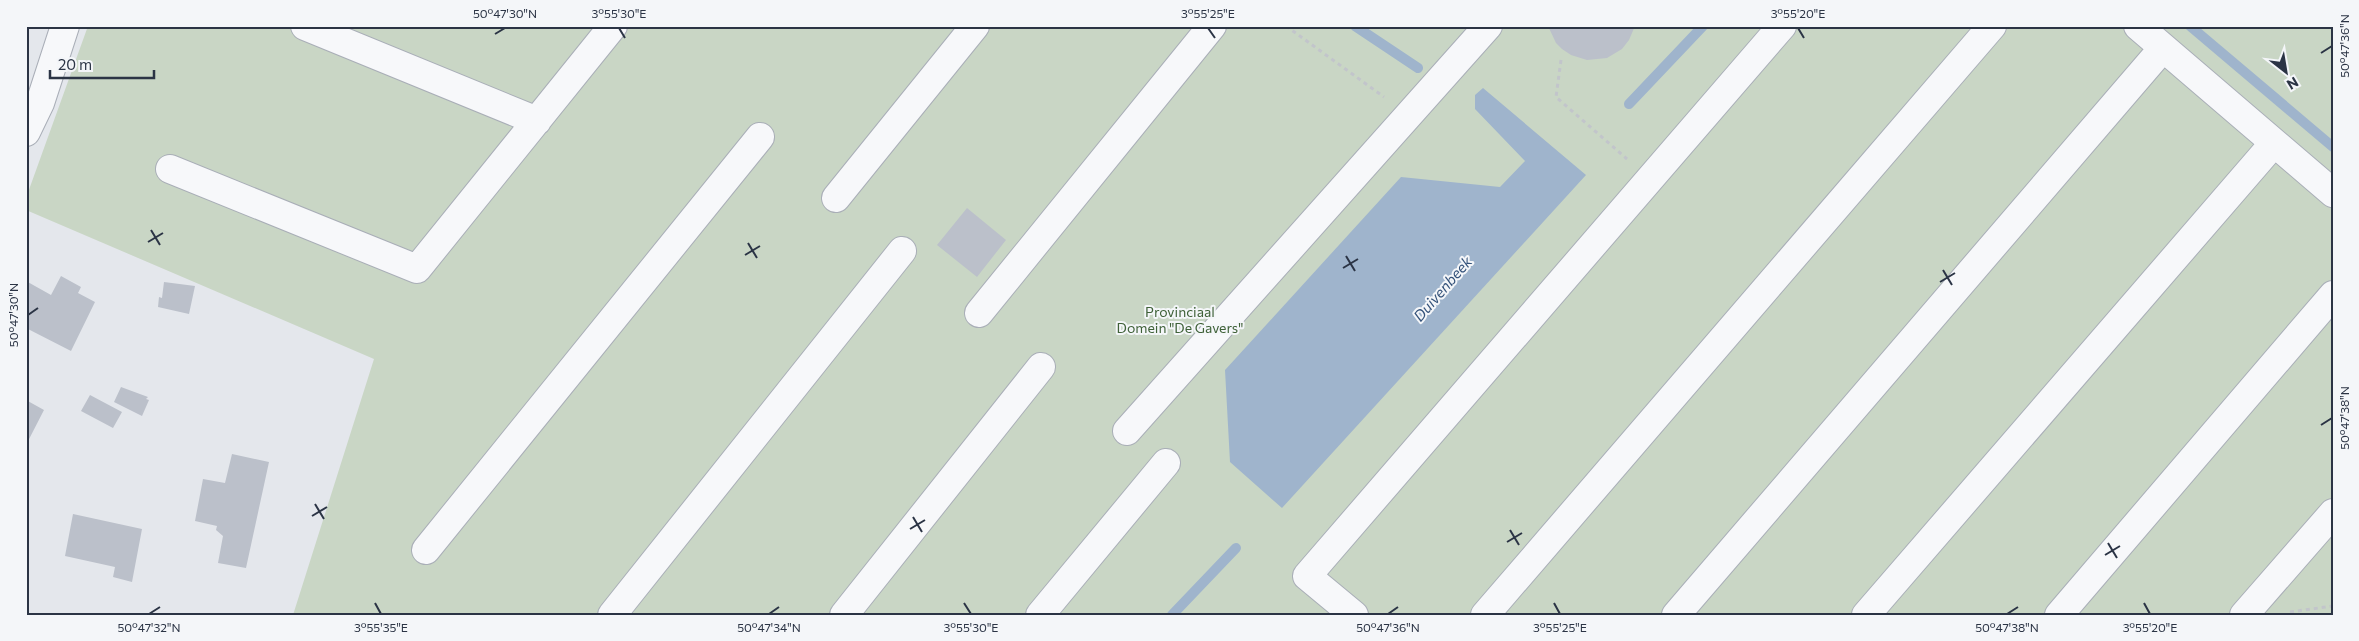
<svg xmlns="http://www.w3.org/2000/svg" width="2359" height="641" font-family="Commissioner,sans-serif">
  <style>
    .green { fill: #c9d6c5 }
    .water { fill: #9fb4cc }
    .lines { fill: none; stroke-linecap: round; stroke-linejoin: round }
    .stream { stroke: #9fb4cc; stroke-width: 10 }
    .building { fill: #bbc0ca }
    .minor-casing { stroke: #a9aeb7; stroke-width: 30 }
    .path { stroke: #c2c5cb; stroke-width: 3; stroke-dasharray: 4 4; stroke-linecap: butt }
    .minor { stroke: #f7f8fa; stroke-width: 28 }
    .ticks { fill: none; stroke: #2b3445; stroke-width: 2 }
    .labels { text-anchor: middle; stroke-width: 4; stroke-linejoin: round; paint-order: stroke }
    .park-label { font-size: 14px; fill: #3f6138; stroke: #f4f6f9 }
    .water-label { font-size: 15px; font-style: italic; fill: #34527a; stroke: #f4f6f9 }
    .neatline { fill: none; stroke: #2b3445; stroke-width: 2 }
    .ticks-label { font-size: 12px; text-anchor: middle; fill: #2b3445 }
  </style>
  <rect width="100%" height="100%" fill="#e4e7ec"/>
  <path class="green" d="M88,26H2333V615H293L374,359L26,210V198Z"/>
  <path class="water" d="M1483,88L1586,175L1282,508L1230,462L1225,370L1401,177L1500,187L1525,161L1475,109V95Z"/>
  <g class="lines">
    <path class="stream" d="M1355,26L1418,68
      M2190,26L2333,147
      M1629,104L1703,26
      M1172,615L1236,548"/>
  </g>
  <path class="building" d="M1548,26H1635L1629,40L1622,49L1607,58L1587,60L1571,55L1562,49L1556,43Z
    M967,208L1006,240L977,277L937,245Z
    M61,276L81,287L78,293L95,302L71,351L26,328V281L51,295Z
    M164,282L195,286L189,314L158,307L159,297L162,298Z
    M121,387L148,397L146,399L149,400L142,416L114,402Z
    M90,395L122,412L113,428L81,411Z
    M26,400L44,410L26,445Z
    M232,454L269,462L246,568L218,563L223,536L216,530L217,526L195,521L203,479L225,483Z
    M73,514L142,529L132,582L113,577L115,567L65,556Z"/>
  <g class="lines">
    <defs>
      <path id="minor" d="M305,26L537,121
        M2138,26L2333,193
        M26,132L40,103L65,26
        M170,169L417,269L613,26
        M836,198L975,26
        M979,313L1212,26
        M1127,431L1488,26
        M426,550L760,137
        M612,615L902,251
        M844,615L1041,367
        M1040,615L1166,463
        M1354,615L1307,576L1782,26
        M1485,615L1992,26
        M1676,615L2163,48
        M1866,615L2274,143
        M2059,615L2333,295
        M2244,615L2333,513"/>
    </defs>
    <use href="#minor" class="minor-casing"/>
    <path class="path" d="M1286,26L1384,97
      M1561,60L1556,97L1627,159
      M2290,612L2333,606"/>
    <use href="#minor" class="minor"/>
  </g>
  <path class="ticks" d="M619,28L625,38M1208,28L1215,38M1798,28L1804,38M495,34L505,28M2321,53L2332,46M151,230L160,245M148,242L163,233M748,243L757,258M745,255L760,246M1346,256L1355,271M1343,268L1358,259M1943,270L1952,285M1940,282L1955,273M28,315L38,308M2321,425L2332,418M315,504L324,519M312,516L327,507M913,517L922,532M910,529L925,520M1510,530L1519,545M1507,542L1522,533M2108,543L2117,558M2105,555L2120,546M375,603L381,614M964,603L971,614M1554,603L1560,614M2144,603L2150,614M149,614L160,607M769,614L779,607M1388,614L1398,607M2007,614L2018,607"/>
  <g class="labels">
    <g class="park-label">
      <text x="1180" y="317">Provinciaal<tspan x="1180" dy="16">Domein "De Gavers"</tspan></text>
    </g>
    <g class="water-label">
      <text transform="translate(1443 289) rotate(-49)" y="5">Duivenbeek</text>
    </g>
  </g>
  <rect width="2359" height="641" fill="none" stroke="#f4f6f9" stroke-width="55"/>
  <g transform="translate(2286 72) rotate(149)" stroke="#f4f6f9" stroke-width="4" paint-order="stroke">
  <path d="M0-4L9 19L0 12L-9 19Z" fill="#2b3445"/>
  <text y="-8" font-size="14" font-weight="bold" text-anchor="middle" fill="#2b3445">N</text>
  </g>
  <path d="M50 70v8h104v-8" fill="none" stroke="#2b3445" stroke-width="2.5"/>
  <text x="58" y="70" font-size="15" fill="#2b3445" stroke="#f4f6f9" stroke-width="4" paint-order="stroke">20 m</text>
  <rect x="28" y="28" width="2304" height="586" class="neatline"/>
  <g class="ticks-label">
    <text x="505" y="18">50°47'30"N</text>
    <text x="619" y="18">3°55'30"E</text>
    <text x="1208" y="18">3°55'25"E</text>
    <text x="1798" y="18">3°55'20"E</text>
    <text transform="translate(2345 46) rotate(-90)" y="4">50°47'36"N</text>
    <text transform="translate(14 315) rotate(-90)" y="4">50°47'30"N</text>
    <text transform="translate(2345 418) rotate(-90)" y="4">50°47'38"N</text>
    <text x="149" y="632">50°47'32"N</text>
    <text x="381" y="632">3°55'35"E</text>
    <text x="769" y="632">50°47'34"N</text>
    <text x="971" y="632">3°55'30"E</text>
    <text x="1388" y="632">50°47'36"N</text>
    <text x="1560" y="632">3°55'25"E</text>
    <text x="2007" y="632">50°47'38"N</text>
    <text x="2150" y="632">3°55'20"E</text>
  </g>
</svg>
